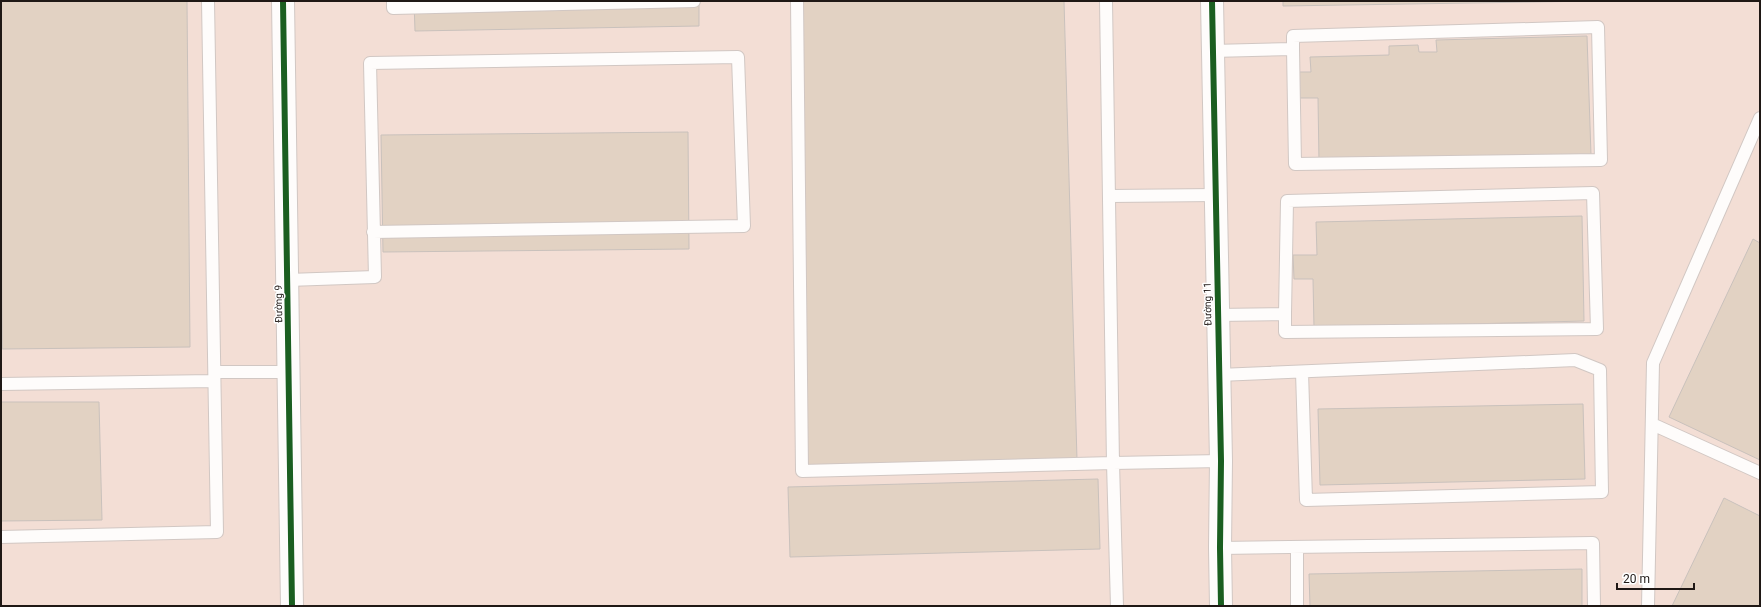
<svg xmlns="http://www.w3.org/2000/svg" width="1761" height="607" font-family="Roboto,sans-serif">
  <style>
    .built { fill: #f3ded5 }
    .building { fill: #e2d2c3; stroke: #c9c1bc }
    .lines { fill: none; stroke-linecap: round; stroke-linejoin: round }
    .lane-casing { stroke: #d1c7c3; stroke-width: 14 }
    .street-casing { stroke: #d1c7c3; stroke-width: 24 }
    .lane { stroke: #fefcfb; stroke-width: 12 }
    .street { stroke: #fefcfb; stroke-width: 22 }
    .cycleway-casing { stroke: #fff; stroke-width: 8 }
    .cycleway { stroke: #1b5e20; stroke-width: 6 }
    .labels { text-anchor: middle; stroke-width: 3; stroke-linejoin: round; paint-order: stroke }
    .street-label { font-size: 10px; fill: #1f1815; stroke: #fff }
  </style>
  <rect width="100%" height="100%" fill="#f7ebe6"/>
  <path class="built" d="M1,1H1760V606H1Z"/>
  <path class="building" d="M1,1H187L190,347L2,349Z
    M414,1H699V26L415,31Z
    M795,1H1064L1077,460L808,467Z
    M1283,1H1596L1283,6Z
    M1587,36L1591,155L1319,162L1318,98H1295V72H1311L1310,57L1389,55V46L1418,45L1419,52H1437L1436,40Z
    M688,132L689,249L383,252L381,135Z
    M1582,216L1584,321L1314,328L1313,279H1294L1293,255H1317L1316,222Z
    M1753,239L1760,243V460L1669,417Z
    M1,261L2,349H1Z
    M1,402H99L102,520L1,521Z
    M1583,404L1585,479L1320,485L1318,409Z
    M1098,479L1100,549L790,557L788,487Z
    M1724,498L1760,516V606H1672Z
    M1582,569V606H1310L1309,574Z"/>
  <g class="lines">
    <defs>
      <path id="lane" d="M393,1V8L694,1
        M797,1L802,471L1113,463L1106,1
        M1212,51L1293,49V36L1598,27L1601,160L1295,164L1293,49
        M1110,196L1216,195
        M288,280L375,277L370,63L738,57L744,226L373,232
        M1217,315L1285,314L1287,201L1593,193L1597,329L1285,332V314
        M215,372H289
        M1219,375L1575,360L1600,370L1602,492L1306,500L1302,372
        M1,384L214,381
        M1652,424L1760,473
        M1,537L217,532L208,1
        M1220,548L1593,543L1594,606
        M1117,606L1113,463L1221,461
        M1297,606V547
        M1648,606L1653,363L1760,118"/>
      <path id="street" d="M283,1L292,606
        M1212,1L1221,461L1220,548L1221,606"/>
    </defs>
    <use href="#lane" class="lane-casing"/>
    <use href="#street" class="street-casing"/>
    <use href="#lane" class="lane"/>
    <use href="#street" class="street"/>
    <defs>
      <path id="cycleway" d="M283,1L292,606
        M1212,1L1221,461L1220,548L1221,606"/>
    </defs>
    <use href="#cycleway" class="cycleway-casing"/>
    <use href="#cycleway" class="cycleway"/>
  </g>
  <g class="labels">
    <g class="street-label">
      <text transform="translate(278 304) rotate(-91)" y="4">Đường 9</text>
      <text transform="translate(1207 304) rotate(-91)" y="4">Đường 11</text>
    </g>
  </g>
  <rect width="1761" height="607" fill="none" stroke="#1f1815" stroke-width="4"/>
  <path d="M1617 583v6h77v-6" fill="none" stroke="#1f1815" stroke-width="2"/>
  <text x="1623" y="583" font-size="12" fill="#1f1815" stroke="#ffffff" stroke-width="3" paint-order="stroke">20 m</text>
</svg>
